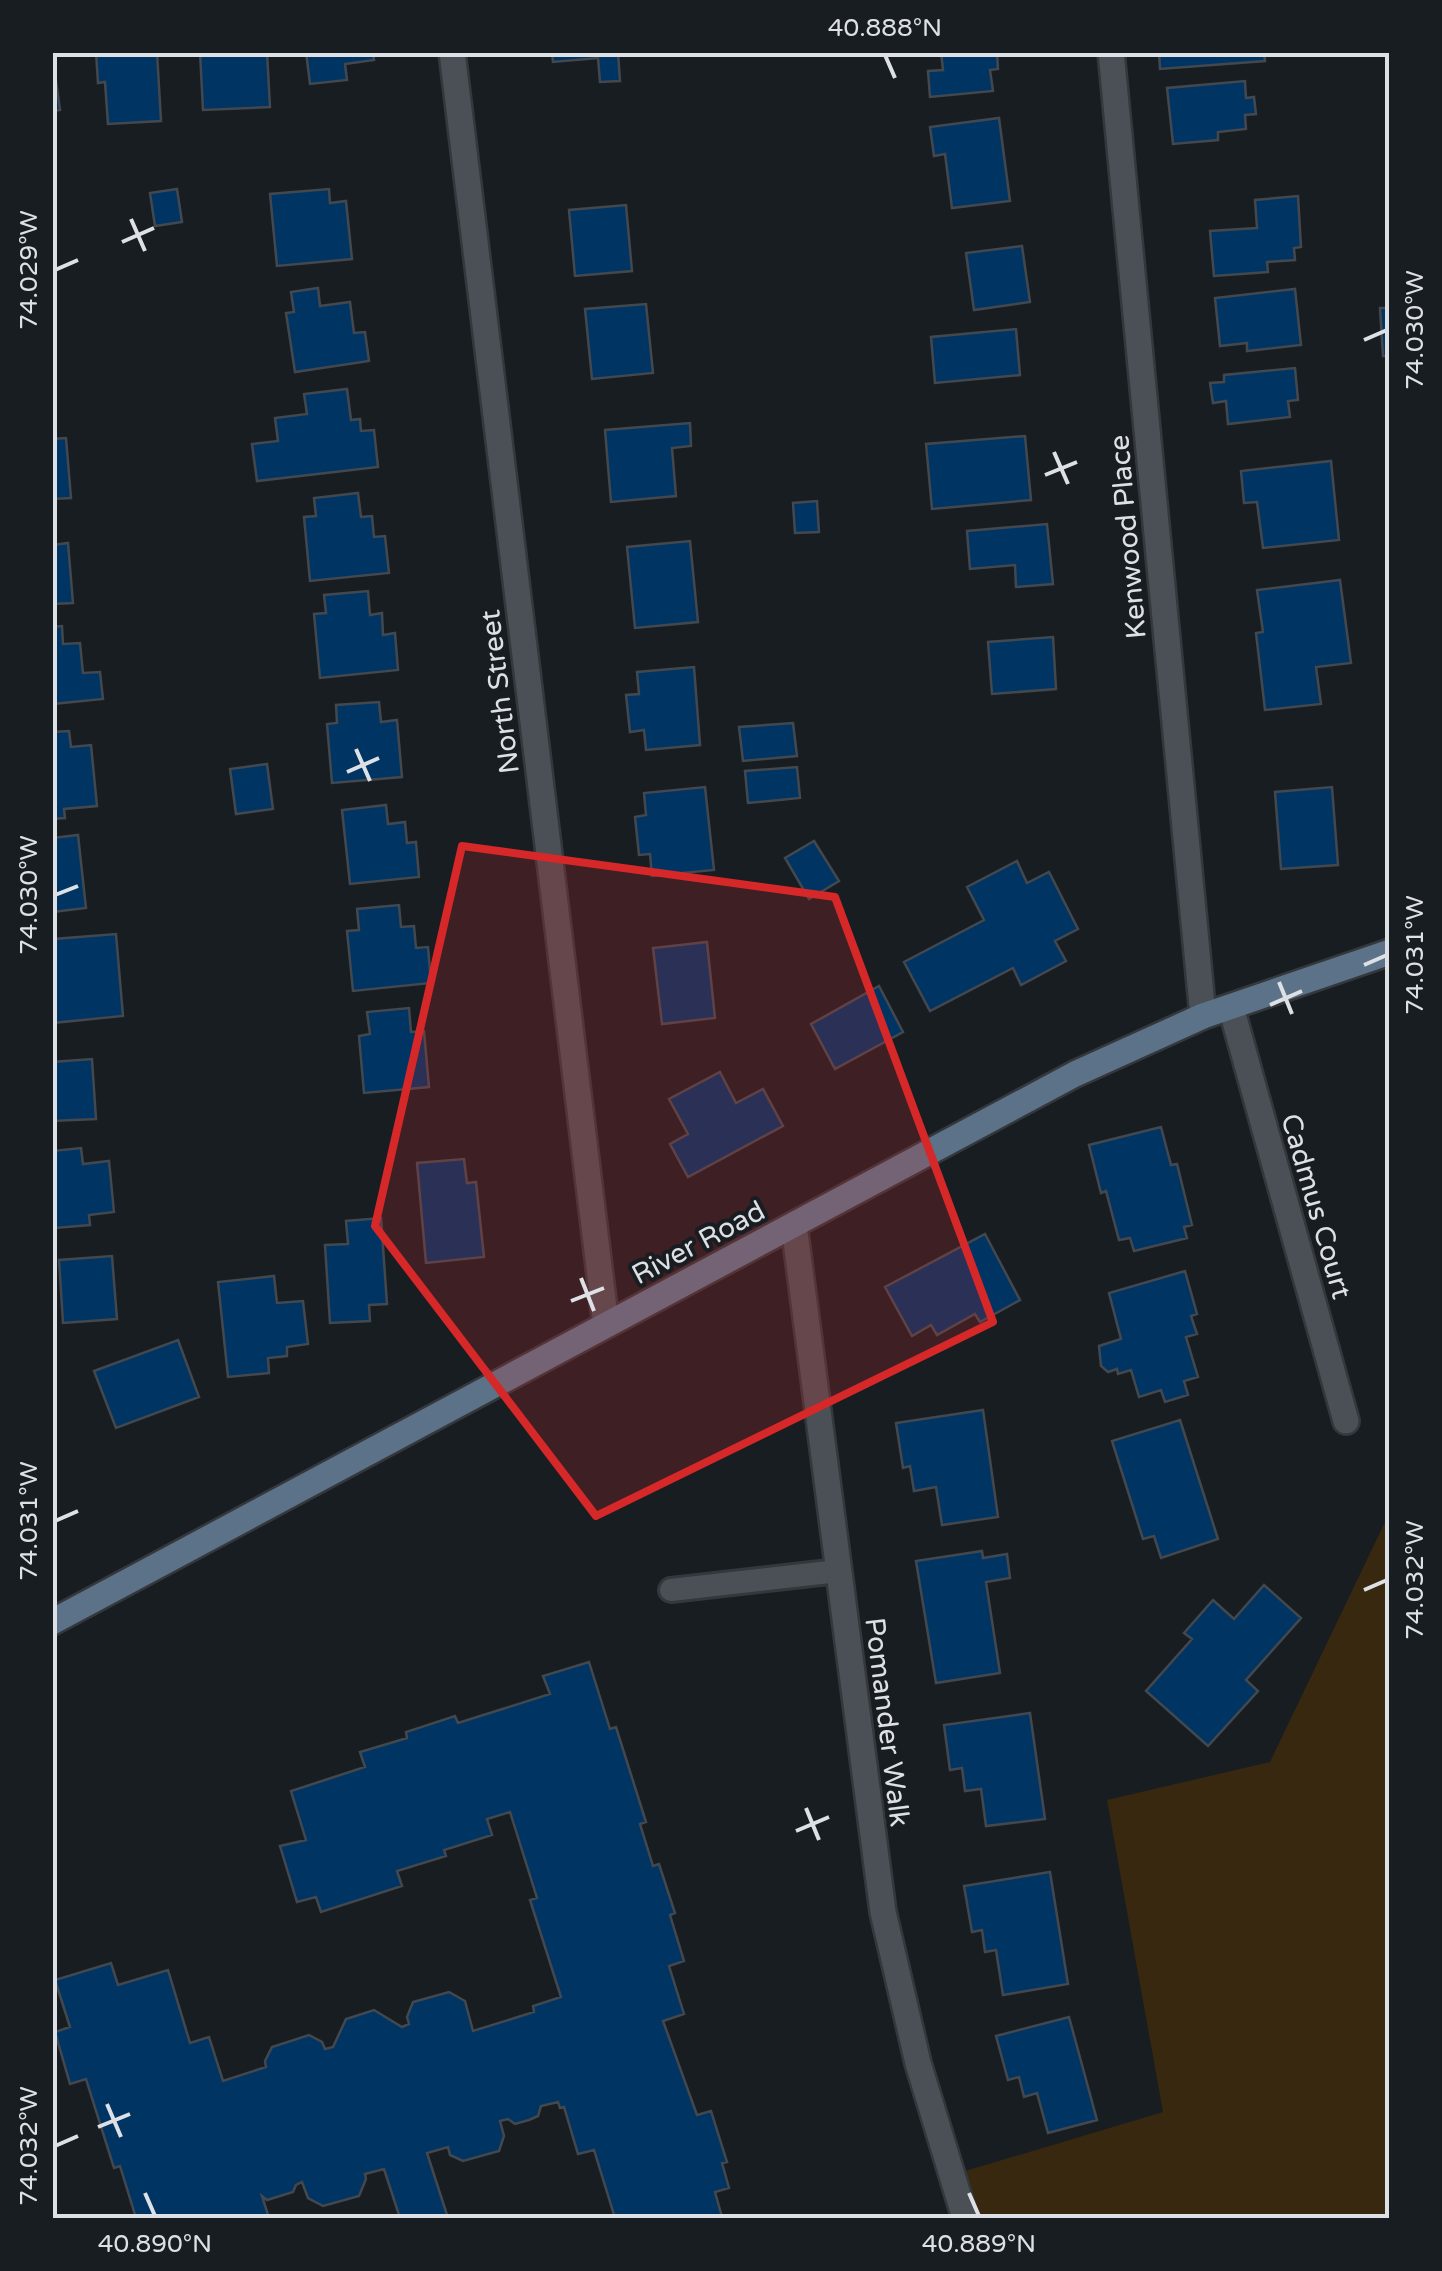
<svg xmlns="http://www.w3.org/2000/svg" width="1442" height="2271" font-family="'Varela Round',sans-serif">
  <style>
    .green { fill: #392810 }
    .building { fill: #003462; stroke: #42484e; stroke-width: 2.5 }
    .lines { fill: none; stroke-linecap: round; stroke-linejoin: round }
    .service-casing { stroke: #34373b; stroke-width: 28 }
    .minor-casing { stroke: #34373b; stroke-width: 30 }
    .secondary-casing { stroke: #34373b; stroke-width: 30 }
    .service { stroke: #4a5056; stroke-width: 22 }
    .minor { stroke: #4a5056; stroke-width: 25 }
    .secondary { stroke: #5c7288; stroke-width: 25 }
    .marked { fill: #d62828; fill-opacity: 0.2; stroke: #d62828; stroke-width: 8; stroke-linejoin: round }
    .ticks { fill: none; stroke: #dde0e4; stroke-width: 4 }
    .labels { text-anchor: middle; stroke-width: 8; stroke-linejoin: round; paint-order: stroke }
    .street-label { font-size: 28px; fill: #dde0e4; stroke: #181d22 }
    .neatline { fill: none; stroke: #dde0e4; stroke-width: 4 }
    .ticks-label { font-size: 25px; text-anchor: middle; fill: #dde0e4 }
  </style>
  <rect width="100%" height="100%" fill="#181d22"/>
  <path class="green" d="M1389,1518V2218H965L952,2175L1163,2112L1107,1800L1270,1762L1386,1520Z"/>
  <path class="building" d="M52,52L60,110L52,111Z
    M96,52H157L161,121L108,124L105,82L98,83Z
    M200,52H267L270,107L203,110Z
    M306,52H373L374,60L345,64L347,80L310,84Z
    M552,52H618L620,81L600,82L598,58L553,62Z
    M941,52H997L998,69L990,70L993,91L930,97L928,71L943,70Z
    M1159,52H1264L1265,61L1160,69Z
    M1245,81L1246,98L1254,97L1256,114L1245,115L1246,129L1218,132V140L1173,144L1167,88Z
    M999,118L1010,201L952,208L945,154L934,156L930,127Z
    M177,189L182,222L155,226L150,193Z
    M329,189L330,203L346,201L352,259L277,266L270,194Z
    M1298,196L1301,247L1294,248L1295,260L1267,262L1268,272L1214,276L1210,231L1257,228L1255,200Z
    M626,205L632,271L575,276L569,210Z
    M1022,246L1030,302L974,310L966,253Z
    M318,288L320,306L350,302L354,333L365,332L369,361L295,372L286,313L294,312L291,292Z
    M1295,289L1301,345L1247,351V343L1220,346L1215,298Z
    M646,304L653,373L592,379L585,309Z
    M1380,308H1390V356H1383Z
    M1016,329L1020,375L935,383L931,337Z
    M1295,368L1298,400L1288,401L1290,417L1228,424L1226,401L1213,403L1210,383L1224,382V375Z
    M347,389L351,420L360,419L361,431L374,430L378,467L257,481L252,444L278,441L275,418L307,414L304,394Z
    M690,423L691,446L672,448L676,496L611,502L605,430Z
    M1025,436L1031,500L932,509L926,444Z
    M66,438L71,498L52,499V439Z
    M1331,461L1339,540L1263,548L1257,502L1244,503L1241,471Z
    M358,493L361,517L372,516L374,537L385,536L389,573L310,581L304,517L316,516L314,498Z
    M817,501L819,532L795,533L793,503Z
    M1047,524L1053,584L1016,587L1015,565L970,569L967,531Z
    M690,541L698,622L635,628L627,547Z
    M68,543L73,603L52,604V545Z
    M1340,580L1351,663L1316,667L1321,704L1265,710L1256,633L1263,632L1257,590Z
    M368,591L370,615L382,613L383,635L395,633L398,670L320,678L314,614L326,613L324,595Z
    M62,626L63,644L80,643L83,673L100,672L103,699L52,704V627Z
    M1053,637L1056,689L992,694L988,642Z
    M694,667L700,745L646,750L644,730L630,732L626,695L639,694L637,672Z
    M379,702L381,722L397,720L402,777L332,783L327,724L337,723L336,705Z
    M793,723L797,756L743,761L739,727Z
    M69,731L71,747L91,745L97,806L64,809L65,818L52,819V732Z
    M267,764L273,809L236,814L230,769Z
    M797,767L800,798L748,803L745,771Z
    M705,787L714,870L652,876L650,854L639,855L635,817L646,815L644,793Z
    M1332,787L1338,865L1281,869L1275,792Z
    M386,805L388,824L405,822L407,843L416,842L419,877L350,884L342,810Z
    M78,835L86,908L52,912V838Z
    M814,841L839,881L809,899L785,858Z
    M1017,861L1027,883L1049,872L1078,929L1055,941L1066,961L1021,985L1013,968L930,1011L904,962L984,920L967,887Z
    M399,905L401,927L414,926L416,948L428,947L431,983L353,991L347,931L359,930L357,909Z
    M116,934L123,1016L52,1023L54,939Z
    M707,942L715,1018L662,1024L653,948Z
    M879,986L903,1032L835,1069L811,1024Z
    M409,1008L411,1032L424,1031L429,1087L364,1093L359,1036L370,1034L367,1012Z
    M92,1059L96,1119L52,1121V1062Z
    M720,1072L736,1103L763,1089L783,1126L688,1177L670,1144L688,1134L669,1099Z
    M1161,1127L1171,1165L1177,1164L1192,1225L1184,1227L1187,1238L1134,1251L1130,1238L1119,1240L1106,1191L1101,1193L1089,1145Z
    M81,1148L83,1164L109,1161L114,1212L89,1215L90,1225L55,1228L52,1151Z
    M464,1159L467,1183L476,1182L484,1257L426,1263L417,1163Z
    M381,1218L387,1304L369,1305L370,1321L330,1323L325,1245L348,1244L346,1221Z
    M985,1234L1020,1300L980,1322L975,1314L937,1335L931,1325L912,1336L885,1287Z
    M112,1256L117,1319L63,1323L59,1260Z
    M1185,1271L1197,1314L1191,1316L1197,1334L1186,1337L1198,1377L1184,1381L1188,1395L1165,1402L1161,1390L1139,1397L1131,1370L1118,1374L1117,1369L1108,1372L1101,1366L1099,1346L1121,1339L1109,1293Z
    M274,1276L277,1303L303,1301L308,1344L287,1347V1356L268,1358L269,1373L228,1377L218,1282Z
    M178,1340L199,1397L116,1428L94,1371Z
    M983,1410L998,1517L942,1525L936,1487L914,1491L910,1466L903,1468L896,1423Z
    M1180,1420L1218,1539L1161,1558L1154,1536L1143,1539L1112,1441Z
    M982,1551L983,1558L1007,1554L1010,1578L986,1582L1000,1673L936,1683L916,1561Z
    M1264,1585L1301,1618L1246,1680L1258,1691L1208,1746L1146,1691L1192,1639L1184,1633L1213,1600L1234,1619Z
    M589,1662L610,1729L616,1727L646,1822L640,1824L653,1866L659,1864L675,1913L670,1915L684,1961L669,1966L684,2014L663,2021L697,2115L711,2111L727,2162L722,2163L729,2188L715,2192L722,2217L615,2218L594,2150L578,2154L564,2107L560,2108L558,2102L541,2106L538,2116L529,2120L515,2124L508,2119L500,2121L504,2136L499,2151L463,2161L450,2155L448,2147L427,2153L448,2218H400L384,2169L365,2174L366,2179L359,2196L323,2206L308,2198L302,2182L296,2185L293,2192L267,2200L262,2196L269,2218H136L120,2166L114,2168L86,2079L70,2084L55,2032L70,2027L55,1980L111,1963L118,1985L168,1970L190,2043L209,2037L223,2081L266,2067L265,2061L272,2047L309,2035L322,2042L325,2049L333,2047L346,2019L374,2010L402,2027L409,2024L407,2017L413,2002L449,1992L465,2001L473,2031L534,2012L533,2006L561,1997L530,1900L537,1898L510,1812L487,1819L492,1835L444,1850L446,1856L397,1871L402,1886L321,1912L316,1897L297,1902L280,1846L306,1840L291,1791L365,1767L360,1752L407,1738L406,1732L455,1716L458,1723L550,1694L543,1676Z
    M1030,1713L1045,1819L986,1826L981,1789L965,1791L962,1768L950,1770L944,1725Z
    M1050,1872L1068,1984L1003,1995L996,1950L985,1952L982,1930L972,1932L964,1886Z
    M1069,2017L1097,2120L1048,2133L1037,2093L1024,2097L1019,2077L1008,2080L996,2036Z"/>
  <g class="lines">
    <defs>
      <path id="service" d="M671,1590L838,1571"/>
      <path id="minor" d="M452,52L606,1325
        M1111,52L1203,1016
        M1231,1007L1346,1421
        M794,1225L883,1912L918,2063L965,2218"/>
      <path id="secondary" d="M52,1622L1075,1074L1203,1016L1390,952"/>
    </defs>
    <use href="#service" class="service-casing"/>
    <use href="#minor" class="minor-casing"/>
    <use href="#secondary" class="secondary-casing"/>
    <use href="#service" class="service"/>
    <use href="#minor" class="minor"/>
    <use href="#secondary" class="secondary"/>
  </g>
  <path class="marked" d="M462,846L835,897L993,1322L596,1516L375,1226Z"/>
  <path class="ticks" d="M885,55L895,78M131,219L145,251M122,242L154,228M55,270L78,260M1364,340L1387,330M1054,452L1068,484M1045,475L1077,462M356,749L370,781M347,772L379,758M55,895L78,886M1364,965L1387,955M1279,982L1292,1014M1270,1005L1302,991M581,1278L594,1311M571,1301L604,1288M55,1521L78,1511M1364,1590L1387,1580M806,1808L819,1840M796,1831L829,1817M107,2104L121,2137M98,2127L130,2114M55,2146L78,2136M145,2193L155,2216M969,2193L979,2216"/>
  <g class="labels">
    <g class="street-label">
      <text transform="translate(1127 537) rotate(-95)" y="10">Kenwood Place</text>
      <text transform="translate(499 692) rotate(-97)" y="10">North Street</text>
      <text transform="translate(1317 1206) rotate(74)" y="10">Cadmus Court</text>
      <text transform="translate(698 1242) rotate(-28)" y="10">River Road</text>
      <text transform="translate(888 1722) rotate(83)" y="10">Pomander Walk</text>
    </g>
  </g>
  <rect width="1442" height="2271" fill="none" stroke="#181d22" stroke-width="110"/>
  <rect x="55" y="55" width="1332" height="2161" class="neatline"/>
  <g class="ticks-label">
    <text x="885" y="36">40.888°N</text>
    <text transform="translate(28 270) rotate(-90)" y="9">74.029°W</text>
    <text transform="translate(1414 330) rotate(-90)" y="9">74.030°W</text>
    <text transform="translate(28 895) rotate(-90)" y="9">74.030°W</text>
    <text transform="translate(1414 955) rotate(-90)" y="9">74.031°W</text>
    <text transform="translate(28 1521) rotate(-90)" y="9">74.031°W</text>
    <text transform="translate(1414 1580) rotate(-90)" y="9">74.032°W</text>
    <text transform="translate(28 2146) rotate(-90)" y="9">74.032°W</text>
    <text x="155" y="2252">40.890°N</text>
    <text x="979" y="2252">40.889°N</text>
  </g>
</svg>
